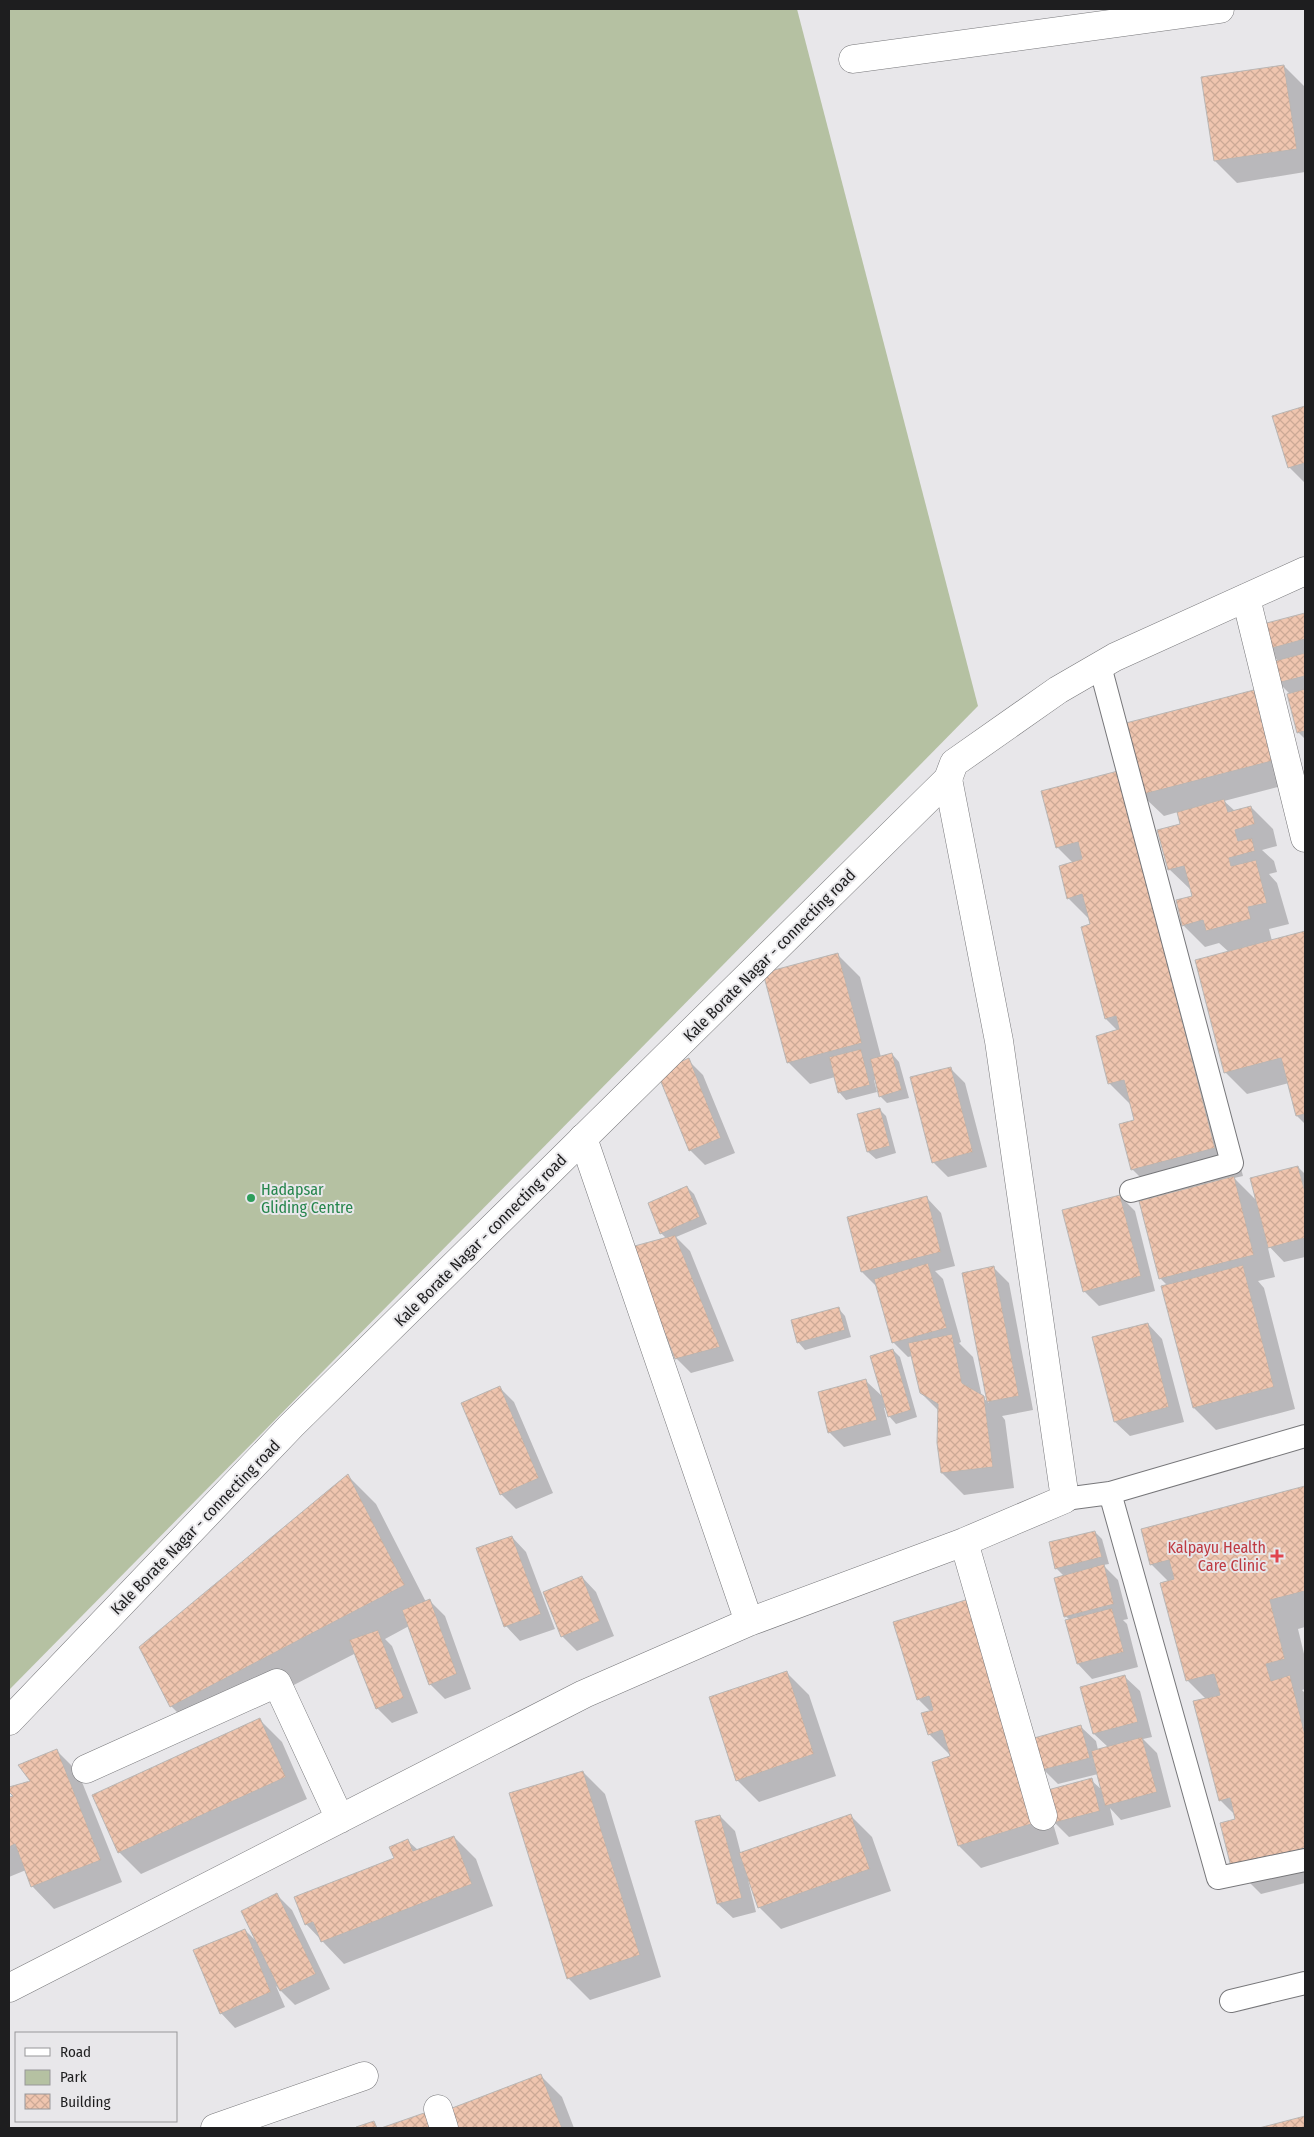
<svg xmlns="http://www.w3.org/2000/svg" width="1314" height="2137" font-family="'Fira Sans Condensed',sans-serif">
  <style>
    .green { fill: #b5c1a2 }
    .shadow { fill: #0003 }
    .building { fill: url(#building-cross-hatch); stroke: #b9b6b4 }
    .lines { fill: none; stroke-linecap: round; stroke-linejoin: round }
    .service-casing { stroke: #77777a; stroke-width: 24 }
    .minor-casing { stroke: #77777a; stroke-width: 29 }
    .tertiary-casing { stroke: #77777a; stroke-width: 29 }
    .service { stroke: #fff; stroke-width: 22 }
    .minor { stroke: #fff; stroke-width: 28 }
    .tertiary { stroke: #fff; stroke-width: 28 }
    .leisure-dot { fill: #2e9e5b; stroke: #e8e7ea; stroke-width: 2 }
    .health-dot { fill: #e0444e; stroke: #e8e7ea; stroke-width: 2 }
    .labels { text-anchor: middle; stroke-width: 4; stroke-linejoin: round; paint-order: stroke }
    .street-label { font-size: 16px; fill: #1e1e1f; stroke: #e8e7ea }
    .leisure-label { font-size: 16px; fill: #27864d; stroke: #e8e7ea; text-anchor: start }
    .health-label { font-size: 16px; fill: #be3a42; stroke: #e8e7ea; text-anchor: end }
  </style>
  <defs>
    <pattern id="building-cross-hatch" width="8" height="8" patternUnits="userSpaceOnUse" patternTransform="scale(1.25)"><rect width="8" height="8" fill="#efc5af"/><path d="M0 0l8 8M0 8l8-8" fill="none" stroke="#cca996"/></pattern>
  </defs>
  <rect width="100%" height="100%" fill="#e8e7ea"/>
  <path class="green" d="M9,9H797L978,706L9,1690Z"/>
  <path class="shadow" d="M1284,66L1305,87V172L1237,183L1215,161Z
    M1305,407V482H1304L1289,467L1274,417Z
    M1305,614V739L1298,732L1290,694L1278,682V661L1266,649L1260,626Z
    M1253,691L1275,713L1293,783L1224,801L1235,811L1251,807L1273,829L1277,846L1262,850L1274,861L1277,872L1269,874L1277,883L1289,924L1269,929L1272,941L1305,932V1124L1297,1116L1289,1083L1247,1094L1225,1072L1229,952L1219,943L1205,947L1183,925L1193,896L1192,891L1169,869L1182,825L1178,812L1164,816L1145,798L1243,1176L1234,1178L1258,1202L1298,1167L1305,1174V1257L1284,1262L1267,1244L1275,1277L1258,1281L1264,1288L1295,1409L1216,1430L1194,1408L1163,1287L1168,1286L1161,1279L1141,1202L1160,1197L1132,1169L1135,1121L1131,1105L1109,1083L1118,1031L1106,1019L1090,920L1068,898L1073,863L1057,847L1118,773L1124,725Z
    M838,955L860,977L881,1057L892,1054L899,1062L909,1098L887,1103L880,1096L876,1079L874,1080L877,1092L846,1100L839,1092L835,1077L810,1084L788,1062Z
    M688,1060L703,1075L735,1153L705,1165L690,1150L658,1073Z
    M950,1068L965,1083L987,1167L948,1177L933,1162Z
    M879,1109L886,1116L896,1153L876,1159L868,1152Z
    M687,1187L694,1194L707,1224L676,1237L690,1251L734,1361L691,1373L676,1358L667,1239L661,1233Z
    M1120,1196L1135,1211L1155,1291L1099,1306L1084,1291Z
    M927,1198L941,1213L955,1266L935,1271L943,1279L961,1342L959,1343L973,1357L982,1397L989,1403L963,1274L994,1268L1009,1283L1033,1410L1002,1416L1005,1420L1014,1488L964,1495L942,1473L939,1411L921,1393L912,1356L908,1357L893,1342L877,1287L862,1272L849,1218Z
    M838,1308L845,1316L851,1337L805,1350L798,1342Z
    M1148,1324L1162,1339L1184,1422L1130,1436L1115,1422Z
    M893,1350L900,1357L917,1417L896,1424L889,1416L886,1407L884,1408L891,1435L844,1447L829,1432L866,1381L884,1398Z
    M500,1388L514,1402L553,1493L516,1509L501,1494Z
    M347,1475L376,1504L426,1602L430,1601L445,1616L471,1689L445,1699L430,1684L409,1626L385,1639L392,1646L418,1713L392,1723L377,1708L356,1653L199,1734L171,1706Z
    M1305,1487V1627L1298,1629L1305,1658V1689L1302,1690L1305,1693V1883L1261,1894L1233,1866L1237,1820L1236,1816L1220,1800L1206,1699L1187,1680L1169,1582L1151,1564L1142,1530Z
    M1095,1532L1102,1539L1109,1564L1103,1565L1118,1580L1128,1619L1123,1620L1127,1624L1138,1667L1092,1679L1078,1664L1066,1621L1070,1620L1065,1616L1064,1576L1057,1569Z
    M512,1537L526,1552L555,1629L520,1641L506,1626Z
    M582,1577L596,1592L614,1636L577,1651L562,1636Z
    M895,1623L1046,1802L1091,1780L1103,1791L1098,1774L1058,1784L1043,1769L1081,1727L1096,1741L1098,1750L1108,1747L1094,1734L1125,1677L1140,1691L1152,1737L1143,1739L1157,1753L1171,1807L1121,1820L1110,1808L1114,1825L1069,1837L1052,1820L1059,1844L981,1868L959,1846L933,1762L952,1757L929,1734L931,1712L918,1699Z
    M787,1673L809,1695L836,1776L759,1802L737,1780Z
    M260,1720L282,1742L307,1799L141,1874L119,1852Z
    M56,1750L78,1772L122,1882L54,1909L33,1887L26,1870L9,1877V1799L15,1796L9,1788L32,1781Z
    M583,1772L605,1794L661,1977L590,2000L568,1978Z
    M850,1815L872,1837L891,1891L781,1929L759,1907L750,1879L748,1880L756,1912L733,1918L718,1904L720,1816L735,1831L741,1854Z
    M454,1837L476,1859L493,1906L344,1964L306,1924L395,1859L408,1841L418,1850Z
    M277,1895L292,1910L330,1989L295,2005L276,1986L285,2007L235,2028L221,2013L245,1930L257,1942Z
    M540,2075L562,2097L574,2128H455Z
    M1305,2117V2128H1264Z"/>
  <path class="building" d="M1284,65L1297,149L1214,161L1201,77Z
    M1305,406V463L1288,468L1272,416Z
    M1305,613V639L1265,650L1259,625Z
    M1305,653V676L1277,683L1271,662Z
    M1305,689V731L1297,733L1287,694Z
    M1254,690L1272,761L1140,795L1122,724Z
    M1118,771L1215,1148L1131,1170L1119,1124L1134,1120L1124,1080L1108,1084L1096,1036L1119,1029L1116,1016L1105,1019L1081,927L1090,924L1082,894L1067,899L1059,866L1082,859L1078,842L1056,848L1041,791Z
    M1224,799L1228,812L1251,806L1255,824L1235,830L1238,841L1252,838L1255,851L1229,858L1231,866L1256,860L1267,903L1248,907L1251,919L1206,931L1203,920L1182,926L1176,900L1192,896L1184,866L1168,870L1157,830L1180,824L1177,812Z
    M1305,931V1114L1296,1116L1281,1058L1224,1073L1195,960Z
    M838,953L862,1043L787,1063L763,973Z
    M861,1049L870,1085L838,1093L829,1057Z
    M892,1053L902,1090L879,1097L870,1059Z
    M689,1058L721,1138L689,1151L657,1072Z
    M951,1067L973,1152L932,1163L910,1077Z
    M880,1108L890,1146L867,1152L857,1114Z
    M1298,1166L1305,1192V1238L1268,1248L1250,1178Z
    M1234,1176L1254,1255L1159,1279L1139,1201Z
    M687,1186L700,1217L660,1234L648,1203Z
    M1120,1195L1141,1276L1083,1292L1062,1210Z
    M927,1196L941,1252L861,1272L847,1217Z
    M675,1235L720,1347L675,1359L631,1247Z
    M928,1263L947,1328L892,1343L874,1279Z
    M1243,1265L1274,1387L1193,1408L1161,1286Z
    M994,1266L1019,1396L987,1402L962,1273Z
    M839,1307L845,1330L797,1343L791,1320Z
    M1148,1323L1169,1407L1114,1422L1092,1337Z
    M952,1334L962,1383L984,1396L993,1467L941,1473L937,1443L938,1404L920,1393L908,1343Z
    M893,1349L911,1410L888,1417L870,1356Z
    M866,1379L877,1420L828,1433L818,1392Z
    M500,1386L539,1478L500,1495L461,1403Z
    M348,1474L405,1585L170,1707L139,1647Z
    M1305,1486V1591L1270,1600L1285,1659L1266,1664L1271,1681L1290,1675L1305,1735V1848L1231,1867L1220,1823L1235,1819L1230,1798L1219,1801L1193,1701L1220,1695L1214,1674L1186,1681L1160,1583L1174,1579L1169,1560L1150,1565L1141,1529Z
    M1095,1531L1102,1557L1055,1569L1049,1542Z
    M512,1536L541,1614L504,1627L476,1548Z
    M1104,1564L1114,1604L1064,1617L1054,1578Z
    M582,1576L600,1621L561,1637L543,1592Z
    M430,1599L457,1674L429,1685L402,1610Z
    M969,1599L1038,1822L958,1846L932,1762L950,1756L942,1730L928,1735L921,1713L933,1710L929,1696L917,1700L893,1622Z
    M1112,1608L1124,1652L1077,1664L1065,1620Z
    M378,1630L404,1698L376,1709L349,1640Z
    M787,1671L814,1754L736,1781L709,1697Z
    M1125,1675L1138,1722L1093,1734L1080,1687Z
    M260,1718L286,1777L118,1853L92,1795Z
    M1081,1725L1090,1758L1042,1770L1034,1738Z
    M1142,1737L1157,1792L1105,1806L1091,1751Z
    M57,1749L101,1860L31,1887L15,1844L9,1847V1797L13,1796L9,1792V1787L30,1781L18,1765Z
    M583,1771L640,1955L567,1979L509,1793Z
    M1092,1778L1100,1811L1053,1823L1044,1791Z
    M851,1814L870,1869L758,1908L739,1853Z
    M720,1815L742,1898L717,1904L695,1821Z
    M454,1836L472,1884L321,1942L313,1922L305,1925L294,1897L394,1858L389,1847L408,1839L413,1851Z
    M277,1893L316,1974L280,1991L241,1911Z
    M245,1929L271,1992L220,2014L193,1950Z
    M541,2074L562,2128H454L447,2110Z
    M427,2112L432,2128H381Z
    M1305,2116V2128H1259Z
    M374,2121L377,2128H357L356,2127Z"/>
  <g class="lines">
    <defs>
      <path id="service" d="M1100,666L1232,1163L1131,1191
        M1110,1493L1218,1878L1305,1860
        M1065,1499L1110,1493L1305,1436
        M1231,2001L1305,1983"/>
      <path id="minor" d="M853,59L1220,9
        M1246,598L1305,838
        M583,1138L749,1622
        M964,1542L1043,1816
        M86,1769L277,1683L340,1819
        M9,1988L584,1694L749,1622L964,1542L1065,1499L999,1041L948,779
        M438,2109L444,2128
        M215,2128L364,2076"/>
      <path id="tertiary" d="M9,1721L291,1426L948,779L954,763L1058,690L1115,657L1305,571"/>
    </defs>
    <use href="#service" class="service-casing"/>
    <use href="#minor" class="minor-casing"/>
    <use href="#tertiary" class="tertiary-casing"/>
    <use href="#service" class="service"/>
    <use href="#minor" class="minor"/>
    <use href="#tertiary" class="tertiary"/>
  </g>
  <circle class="leisure-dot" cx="251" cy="1198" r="5"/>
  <path class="health-dot" d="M1274.5 1548.5h5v5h5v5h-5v5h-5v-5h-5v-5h5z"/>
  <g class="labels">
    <g class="street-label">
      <text transform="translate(769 955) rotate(-45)" y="6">Kale Borate Nagar - connecting road</text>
      <text transform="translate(480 1240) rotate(-45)" y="6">Kale Borate Nagar - connecting road</text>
      <text transform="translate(195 1527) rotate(-46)" y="6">Kale Borate Nagar - connecting road</text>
    </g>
    <g class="leisure-label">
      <text x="261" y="1195">Hadapsar<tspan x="261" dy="18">Gliding Centre</tspan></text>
    </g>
    <g class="health-label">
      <text x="1266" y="1553">Kalpayu Health<tspan x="1266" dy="18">Care Clinic</tspan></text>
    </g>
  </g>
  <rect width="1314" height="2137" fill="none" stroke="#1e1e1f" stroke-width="20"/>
  <rect x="15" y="2032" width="162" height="90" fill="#e8e7ea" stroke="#979799"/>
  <rect x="25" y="2048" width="25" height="8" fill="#ffffff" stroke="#979799"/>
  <text x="60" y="2057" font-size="15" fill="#1e1e1f">Road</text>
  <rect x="25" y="2070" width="25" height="15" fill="#b5c1a2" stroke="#979799"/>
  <text x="60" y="2082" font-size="15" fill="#1e1e1f">Park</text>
  <rect x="25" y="2094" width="25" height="15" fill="url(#building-cross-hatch)" stroke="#979799"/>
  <text x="60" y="2107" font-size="15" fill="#1e1e1f">Building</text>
</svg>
